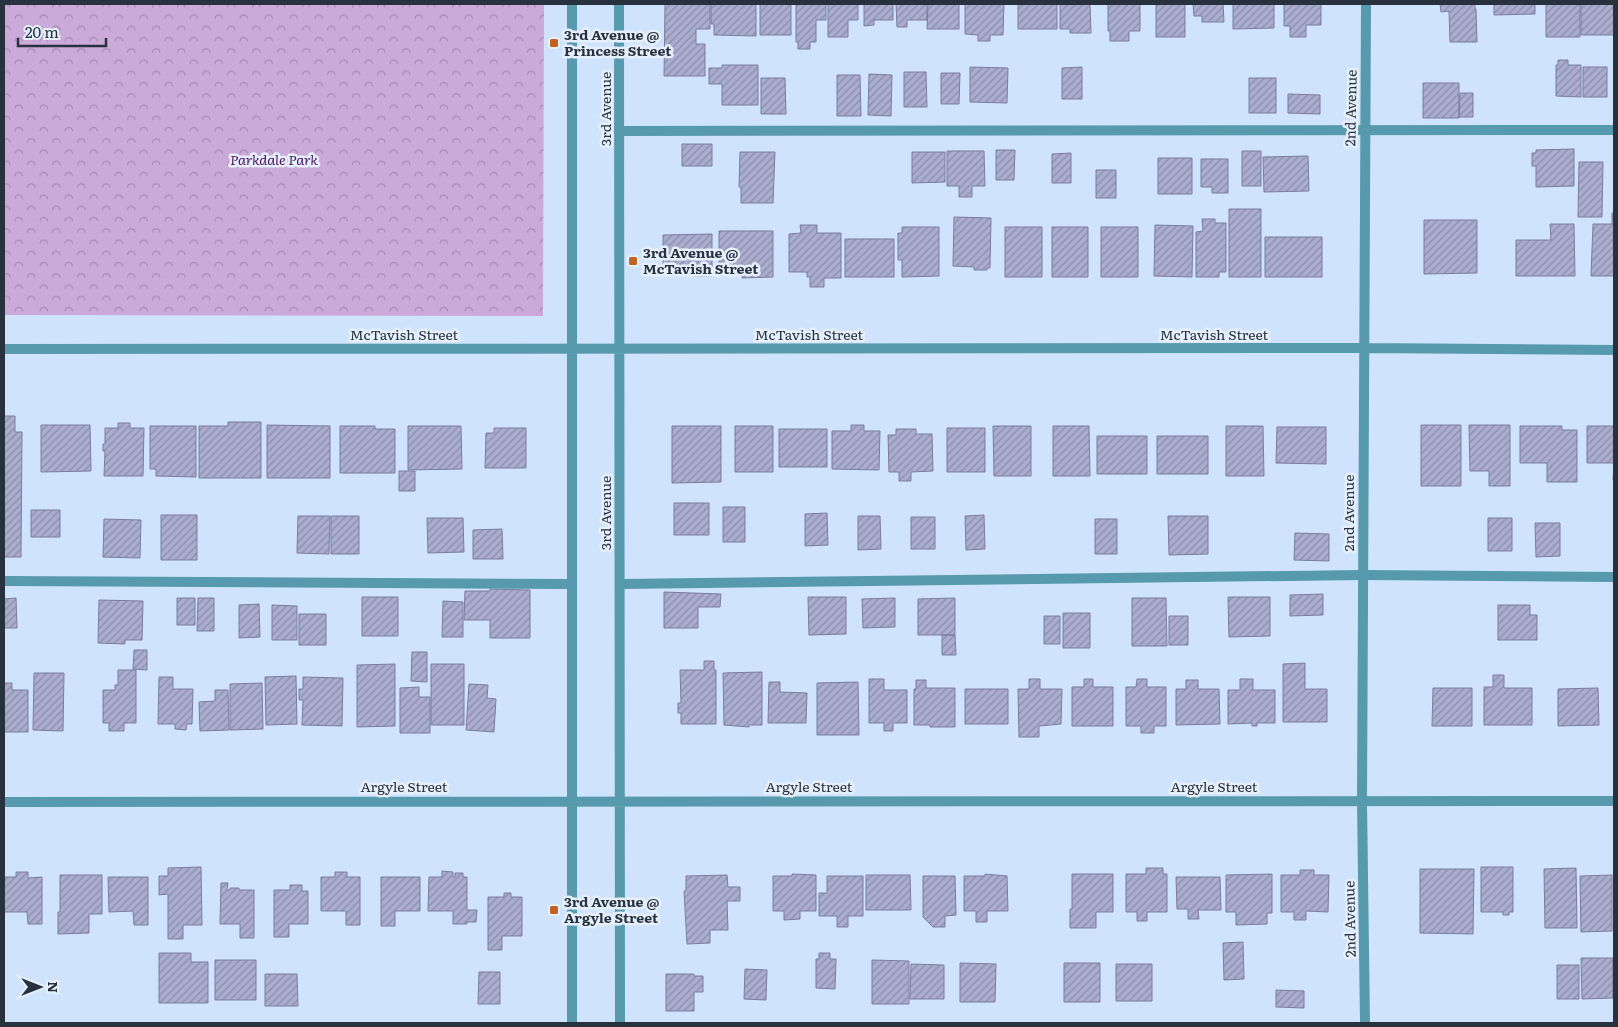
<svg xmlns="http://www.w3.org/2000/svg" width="1618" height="1027" font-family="Literata,serif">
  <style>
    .park { fill: url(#park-crowns) }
    .building { fill: url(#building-hatch); stroke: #7b7c9c }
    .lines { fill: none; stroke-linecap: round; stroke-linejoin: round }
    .lane { stroke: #5799ad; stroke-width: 10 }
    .street { stroke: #5799ad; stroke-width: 10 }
    .poi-dot { fill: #c2621e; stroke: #e6f0fc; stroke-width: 2 }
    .labels { text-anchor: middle; stroke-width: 5; stroke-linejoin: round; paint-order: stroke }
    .poi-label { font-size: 14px; font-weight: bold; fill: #28323e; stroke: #e6f0fc; text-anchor: start }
    .street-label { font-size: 14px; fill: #28323e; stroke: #e6f0fc }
    .park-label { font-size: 14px; font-style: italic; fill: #4a105e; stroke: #e6f0fc }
  </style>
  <defs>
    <pattern id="park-crowns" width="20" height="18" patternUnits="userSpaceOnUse" patternTransform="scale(1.25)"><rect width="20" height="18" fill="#cbaada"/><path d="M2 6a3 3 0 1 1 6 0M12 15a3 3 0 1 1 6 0" fill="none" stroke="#a58bb2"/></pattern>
    <pattern id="building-hatch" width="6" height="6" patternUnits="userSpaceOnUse" patternTransform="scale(1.25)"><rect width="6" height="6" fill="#abadcf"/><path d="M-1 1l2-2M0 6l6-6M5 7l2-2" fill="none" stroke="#8b8da9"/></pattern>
  </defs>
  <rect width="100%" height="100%" fill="#cfe4fc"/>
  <path class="park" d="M4,4H544L543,316L4,315Z"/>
  <path class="building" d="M665,4H710V29H696V44H705V76H664Z
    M711,4H756V36L714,35V24H711Z
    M760,4H791V35H760Z
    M796,4H826V20H816V42H810V49H798V42H796Z
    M828,4H858V20H848V37H828Z
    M864,4H893V20H874V25L864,26Z
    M896,4H927V20H907V27H897Z
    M928,4H959V29H927Z
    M965,4H1004L1003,35H990V41H978V35L965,34Z
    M1018,4H1057V29H1018Z
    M1060,4H1090L1091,33H1070V29H1060Z
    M1108,4H1140V31H1129V41H1110V31H1108Z
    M1156,4H1185V37H1156Z
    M1193,4H1223L1224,22H1202V16H1194Z
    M1233,4H1274V28L1233,29Z
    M1284,4H1321V25H1306V37H1290V26H1284Z
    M1440,4H1475V9H1476L1477,42H1450L1449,11L1441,12Z
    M1494,4H1535V14L1494,15Z
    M1546,4H1580V37H1546Z
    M1581,4H1614V35H1581Z
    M1558,60H1568V65H1581V97L1556,96V65H1558Z
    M722,65H758V105H722V84H709V68H722Z
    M970,67L1008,68L1007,103L970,102Z
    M1082,67V99H1062V68Z
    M1583,67H1607V97H1583Z
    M904,72H926L927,107H904Z
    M941,73H960L959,104H941Z
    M869,74L892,75L891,116L868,115Z
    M837,75H860L861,116H837Z
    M761,78H785L786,114H761Z
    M1249,78H1276V113H1249Z
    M1423,83H1459V118H1423Z
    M1460,93H1473V117H1459Z
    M1288,94L1320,95V114L1288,113Z
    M682,144H712V166H682Z
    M1574,149V186L1536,187V166H1532V153H1536V150Z
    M996,150H1015L1014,180H996Z
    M947,151H984L985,186H972V197H959V186H947Z
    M1242,151H1261V186H1242Z
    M740,152H775L773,203H741V187H739Z
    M912,152H945V182L912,183Z
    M1071,153V183H1052V154Z
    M1308,156L1309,191L1264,192L1263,157Z
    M1158,158H1192V194H1158Z
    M1201,159H1228V193H1212V187H1201Z
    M1579,162H1603L1602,217H1578Z
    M1096,170H1116V198H1096Z
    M1229,209H1261V277H1229Z
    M1612,213H1614V276H1591L1593,224H1612Z
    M954,217L991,218L990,268H987V270H974V267L953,266Z
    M1202,219H1215V223H1226V272H1219V277H1196V232L1203,231Z
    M1424,220H1477V273L1424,274Z
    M1550,224H1574L1575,276H1516V240H1551Z
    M800,225H817V233H841V278H824V287H810V277H807V272H789V234L801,233Z
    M1155,225L1193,226L1192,277L1154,276Z
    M902,227H939V276L902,277V260H898V233H902Z
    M1005,227H1042V277H1005Z
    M1052,227H1088V277H1052Z
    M1101,227H1138V277H1101Z
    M719,231H773V277L742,278V272H719Z
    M712,234V276H692V272H663V235Z
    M1265,237H1322V277H1265Z
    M845,239H894V277H845Z
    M4,416H15V432H22L21,557H4Z
    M228,422H261V478H199V426H228Z
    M118,423H130V428H144L143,476H104L105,451H103V444H105V428H118Z
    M41,425H90L91,471L41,472Z
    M267,425L330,426V478H267Z
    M851,425H864V431H880L879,470L832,469V431H851Z
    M1421,425H1461V486H1421Z
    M1469,425H1510V486H1489V471H1470Z
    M150,426H196V477L156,476V469H150Z
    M340,426H375V429H395V473H340Z
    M408,426H461L462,469L408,470Z
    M672,426H721V482L672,483Z
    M735,426H773V472H735Z
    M993,426H1031V476H994Z
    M1053,426H1089L1090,476H1053Z
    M1226,426H1263L1264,476H1226Z
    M1520,426H1562V430H1577V482H1547V463H1520Z
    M1587,426H1614V480H1613L1614,463H1587Z
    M1277,427H1326V464L1276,463Z
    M494,428H526V468H485L486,433H494Z
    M947,428H985V472H947Z
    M779,429H827V467H779Z
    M896,429H916V434H932L933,471L911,472V481H899V472H889L888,435H896Z
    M1097,436H1147V474H1097Z
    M1157,436H1208V474H1157Z
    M399,471H415V491H399Z
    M674,503H709V535H674Z
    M723,507H745V542H723Z
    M31,510H60V537H31Z
    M827,513L828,545L805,546V514Z
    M161,515H197V560H161Z
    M984,515L985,549L966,550L965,516Z
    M298,516H330L329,554L297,553Z
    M331,516H359V554H331Z
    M858,516H880L881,549L858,550Z
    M1168,516H1208V554L1169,555Z
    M911,517H935V549H911Z
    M427,518H463L464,552L428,553Z
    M1488,518H1512V551H1488Z
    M104,519L141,520L140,558L103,557Z
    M1095,519H1117V554H1095Z
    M1535,523H1560V556L1536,557Z
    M502,529L503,559H473V530Z
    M1295,533L1329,534V561L1294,560Z
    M490,589L530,590V638H490V620H464L465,591H490Z
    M664,592L721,594L720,607H698V628H664Z
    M1323,594V615L1290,616V595Z
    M362,597H398V636H362Z
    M808,597H846V634L809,635Z
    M1228,597H1270V636L1229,637Z
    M16,598L17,628H4V599Z
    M177,598H195V625H177Z
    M198,598H214V631H197Z
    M895,598V627L863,628L862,599Z
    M955,598V635H918V599Z
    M1132,598H1166L1167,646H1132Z
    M99,600L143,601L142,640H125V644L98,643Z
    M443,601L463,602V637H442Z
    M259,604L260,637L239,638V605Z
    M272,605L297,606V640H272Z
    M1498,605H1530V615H1537V640H1498Z
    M1063,613H1090V648H1063Z
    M299,614H326V645H299Z
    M1044,616H1060V644H1044Z
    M1169,616H1188V645H1169Z
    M942,635H955L956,655H942Z
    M134,650H147V670L133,669Z
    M412,652H427V682L411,681Z
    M704,661H714V670H716V724H681V713H678V703H681L680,670H704Z
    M1305,663V689H1327V722H1283V664Z
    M395,664V726L357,727V665Z
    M431,664H464V725H431Z
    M118,670H136V723H124V731H109V723H103V690H115V685H118Z
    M762,672V725H749V727L724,725L723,673Z
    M34,673H64L63,731L33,730Z
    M1493,675H1504V688H1532V725H1484V687H1493Z
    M296,676L297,724L266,725L265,677Z
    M159,677H173V689H193L192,724H187L186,730L175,729V724H158Z
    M303,677L343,678L342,726L302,725L303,700H299V689H303Z
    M869,679H884V690H907V723H893V731H884V723H869Z
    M1029,679H1040V689H1062L1061,724L1039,726V737H1019L1018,689H1029Z
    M1084,679H1093V687H1113V726H1072V687H1084Z
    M1137,679H1147V687H1166V726H1154V733H1141V726H1126V687H1136Z
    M1240,679H1253V690H1275V723H1257V726H1252V723L1228,724V690H1240Z
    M916,680H926V688H955V727H930V725H914V689H916Z
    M1186,680H1198V689H1219L1220,724L1176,725V689H1186Z
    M769,682H780V692L807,693L806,723H768Z
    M858,682L859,735H817V683Z
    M4,683H12V690H28V732H4Z
    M262,683L263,729L230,730V684Z
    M469,684L488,685L487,698L496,699L494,732L466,730Z
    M419,687V697H430V733H400V688Z
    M1433,688H1472V726H1432Z
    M1598,688L1599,725L1558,726V689Z
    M965,689H1008V724H965Z
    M215,690H228L229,730L200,731L199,702L215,701Z
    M201,867L202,925H183V939H168V894L159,895V876H168V868Z
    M1481,867H1513V912H1509V915H1503V912H1481Z
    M1146,868H1163V874H1167V912H1147V921H1137V912H1126V874H1146Z
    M1576,868L1577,928H1545L1544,869Z
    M1420,869H1474L1473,934L1420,933Z
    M1300,870H1314V875H1329L1328,912L1306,911V920H1294V912H1281V875H1300Z
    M442,871L453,872V877H455V873H463V877H467V910H477L476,922H467V924H453V911H428L429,877H442Z
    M16,872H28V878L42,877V924H28L27,912H4V877H16Z
    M335,872H347V877H360V925H346V911H321V877H335Z
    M792,874L816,875V911H800V919L784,920V911H773V876H792Z
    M985,874L1007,876L1008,911H987V922H976V911H964V876H985Z
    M1072,874H1113V912H1096V928H1070V909H1072Z
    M1272,874V913H1267V924L1236,925V912H1226V875Z
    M60,875H102V914H89V933L58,934V912H60Z
    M727,875L728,887H740V901H727L728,930H710V943L687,944L684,891H686V876Z
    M866,875H910L911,910H866Z
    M1612,875V931L1581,932L1580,876Z
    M827,876H863V916H848V927H837V916H819V893H827Z
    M923,876H955L956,915L945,916V927H933L923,917Z
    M108,877H148V925H134L133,911L109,912Z
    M381,877H420V911H395V926H381Z
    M1176,877H1220L1221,910H1198L1199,919H1188V909H1177Z
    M221,883H228L227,890H230V888H239V890H254V938H240V924H220Z
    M290,885H302V891H308V924H289V937H274V890H290Z
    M504,893H511V897H522V936H502V950H488V897H504Z
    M1243,942L1244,979L1224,980L1223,943Z
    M159,953H191V962H208V1003H159Z
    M819,953H830V959H836L835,989L816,988V959H819Z
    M1581,958H1613V998L1582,999Z
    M215,960H256V1000H215Z
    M872,960L909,961V1004H872Z
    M960,963L996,964L995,1002H960Z
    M1064,963H1100V1002H1064Z
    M911,964L944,965V999H910Z
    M1116,964H1152V1001H1116Z
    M1557,965H1579V999H1557Z
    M745,969L767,970L766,1000L744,999Z
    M479,972H500V1004H478Z
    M265,974H297L298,1006H265Z
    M666,974H694V976H703V992H694V1011H666Z
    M1276,990L1304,991V1008L1276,1007Z"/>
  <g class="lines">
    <path class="lane" d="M619,131L1614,130
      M4,581L572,584
      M620,584L1363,575L1614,577"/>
    <path class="street" d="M572,4V1023
      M619,4L620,1023
      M4,349L1364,348L1614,350
      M4,802L1614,801
      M1365,1023L1362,801L1366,4"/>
  </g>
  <g class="poi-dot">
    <rect x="549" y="38" width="10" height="10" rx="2.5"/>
    <rect x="628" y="256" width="10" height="10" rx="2.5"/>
    <rect x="549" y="905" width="10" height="10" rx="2.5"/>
  </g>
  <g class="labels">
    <g class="poi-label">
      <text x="564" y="40">3rd Avenue @<tspan x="564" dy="16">Princess Street</tspan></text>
      <text x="643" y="258">3rd Avenue @<tspan x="643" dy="16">McTavish Street</tspan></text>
      <text x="564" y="907">3rd Avenue @<tspan x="564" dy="16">Argyle Street</tspan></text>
    </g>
    <g class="street-label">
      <text transform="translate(1351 108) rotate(-89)" y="5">2nd Avenue</text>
      <text transform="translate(606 109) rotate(-90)" y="5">3rd Avenue</text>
      <text x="404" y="340">McTavish Street</text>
      <text x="809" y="340">McTavish Street</text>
      <text x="1214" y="340">McTavish Street</text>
      <text transform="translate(606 513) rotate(-90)" y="5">3rd Avenue</text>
      <text transform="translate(1349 513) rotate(-90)" y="5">2nd Avenue</text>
      <text x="404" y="792">Argyle Street</text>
      <text x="809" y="792">Argyle Street</text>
      <text x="1214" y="792">Argyle Street</text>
      <text transform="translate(1350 919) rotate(-91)" y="5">2nd Avenue</text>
    </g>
    <g class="park-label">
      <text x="274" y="165">Parkdale Park</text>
    </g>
  </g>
  <rect width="1618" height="1027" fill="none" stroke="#28323e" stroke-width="10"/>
  <g transform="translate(40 987) rotate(90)" stroke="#e6f0fc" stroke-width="4" paint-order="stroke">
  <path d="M0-4L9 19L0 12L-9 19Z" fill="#28323e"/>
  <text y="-8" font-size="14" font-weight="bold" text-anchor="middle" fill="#28323e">N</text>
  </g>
  <path d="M18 38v8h88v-8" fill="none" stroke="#28323e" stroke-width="2.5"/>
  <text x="25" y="38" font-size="15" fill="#28323e" stroke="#e6f0fc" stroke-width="4" paint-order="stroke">20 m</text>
</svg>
